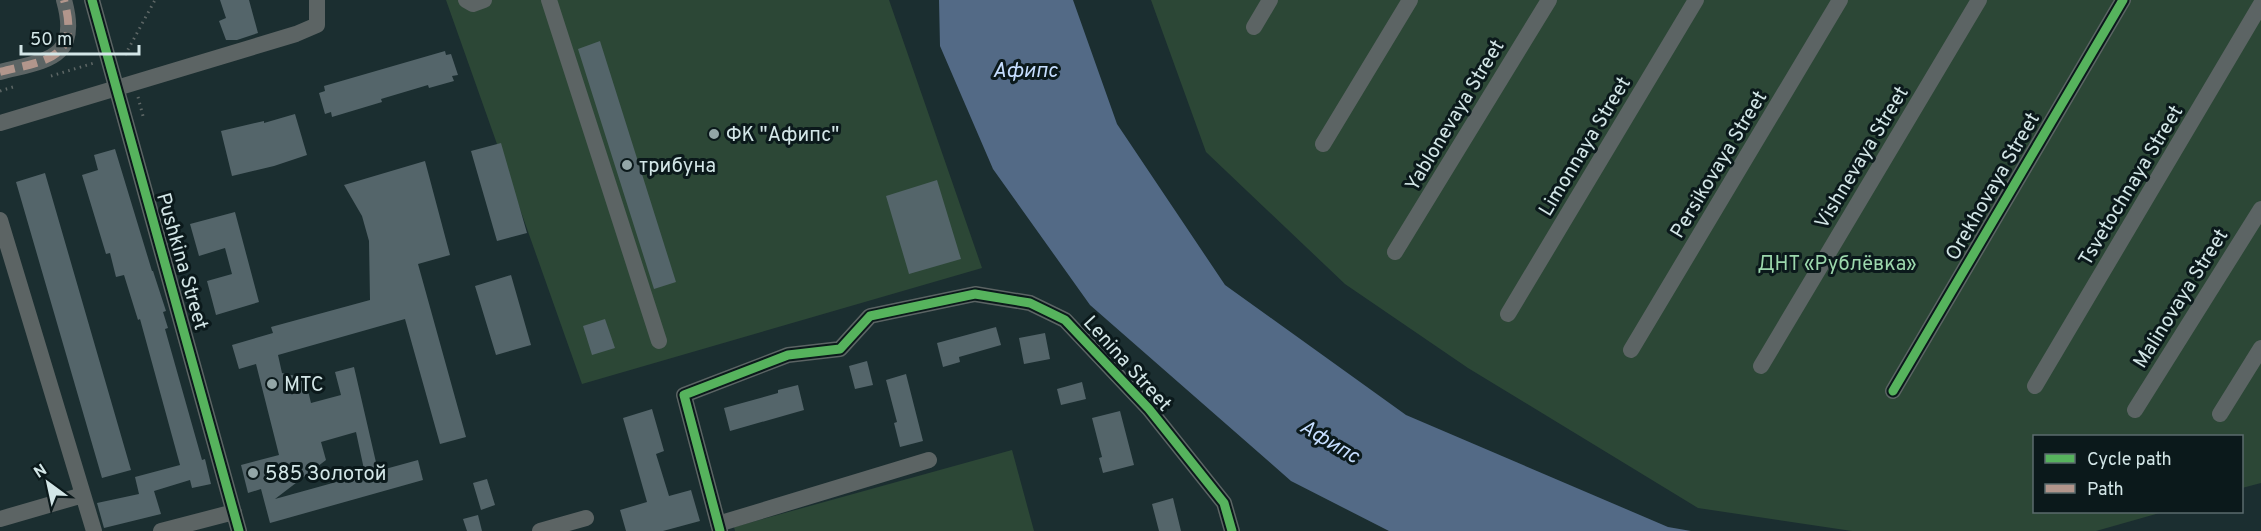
<svg xmlns="http://www.w3.org/2000/svg" width="2261" height="531" font-family="Overpass,sans-serif">
  <style>
    .green { fill: #2c4736 }
    .water { fill: #536a86 }
    .building { fill: #54656a; fill-rule: evenodd }
    .lines { fill: none; stroke-linecap: round; stroke-linejoin: round }
    .path { stroke: #5e6766; stroke-width: 3; stroke-dasharray: 1.5 4.5; stroke-linecap: butt }
    .minor { stroke: #5c6464; stroke-width: 16 }
    .quiet { stroke: #b2968c; stroke-width: 8; stroke-dasharray: 15 8; stroke-linecap: butt }
    .cycleway-casing { stroke: #0b191b; stroke-width: 13 }
    .cycleway { stroke: #56b35d; stroke-width: 9 }
    .poi-dot { fill: #93a6a7; stroke: #0b191b; stroke-width: 2 }
    .labels { text-anchor: middle; stroke-width: 6; stroke-linejoin: round; paint-order: stroke }
    .street-label { font-size: 20px; fill: #d3e6e7; stroke: #0b191b }
    .poi-label { font-size: 20px; fill: #d3e6e7; stroke: #0b191b; text-anchor: start }
    .park-label { font-size: 20px; fill: #9cd8ad; stroke: #0b191b }
    .water-label { font-size: 21px; font-style: italic; fill: #c6deff; stroke: #0b191b }
  </style>
  <rect width="100%" height="100%" fill="#1b2e30"/>
  <path class="green" d="M446,0H889L982,268L582,384Z
    M1151,0H2261V483L2242,488V436H2034V512H2163L2096,531H1852L1698,508L1468,368L1345,284L1206,152Z
    M1012,450L1034,531H735L734,527Z"/>
  <path class="water" d="M939,0H1073L1117,124L1225,285L1406,415L1668,527L1691,531H1389L1291,481L1090,305L993,169L940,46Z"/>
  <path class="building" d="M220,0H249L258,33L237,40H226L219,21L226,18Z
    M600,41L676,282L654,289L578,49Z
    M445,51L446,55L451,54L458,75L452,76L454,81L429,88L428,85L381,99L382,102L332,117L331,112L325,114L319,93L325,91L324,86Z
    M295,114L307,155L274,166L232,176L221,131L264,121V123Z
    M501,143L527,233L497,241L471,151Z
    M115,149L152,271H153L166,311L163,312L168,328L165,329L202,460L205,459L211,484L192,488L190,480L154,491L161,514L104,528L97,503L139,494L135,477L180,465L140,319L138,320L124,275L116,277L110,253L106,254L82,175L98,170L94,155Z
    M425,161L450,255L418,264L466,437L440,444L405,319L278,355L282,373L305,378L311,403L341,395L335,372L354,367L378,471L418,460L423,480L270,523L261,489L248,493L241,465L279,455L256,364L239,369L232,345L273,333L271,327L370,300L369,241L362,216L344,185ZM356,432L365,474L275,499L326,460L321,442Z
    M45,173L131,470L102,478L16,182Z
    M937,180L961,259L909,274L886,196Z
    M235,212L259,302L216,315L207,281L232,274L225,248L199,256L190,224Z
    M511,275L531,345L496,355L475,286Z
    M605,319L615,348L592,355L583,326Z
    M996,327L1001,345L959,357L960,362L943,367L937,343Z
    M1045,333L1050,359L1024,364L1019,338Z
    M867,361L873,385L855,389L849,366Z
    M906,374L923,441L900,447L894,423L897,422L886,380Z
    M1082,382L1086,399L1061,405L1057,389Z
    M798,385L804,410L730,431L724,408L778,393V390Z
    M652,409L664,451L656,454L669,496L691,490L700,521L663,531H626L620,510L647,502L623,418Z
    M1120,411L1134,465L1103,473L1099,458L1102,457L1092,418Z
    M487,479L495,505L481,510L473,483Z
    M1173,498L1181,531H1159L1152,504Z
    M478,515L482,531H467L463,519Z"/>
  <g class="lines">
    <path class="path" d="M125,55L155,0
      M51,76L94,63
      M0,91L13,87
      M138,97L143,116"/>
    <path class="minor" d="M92,0L239,531
      M466,0L473,4L484,0
      M549,0L659,341
      M1254,27L1270,0
      M0,72C46,60 81,60 64,0
      M0,123L296,34L317,25V0
      M1323,144L1410,0
      M0,220L94,531
      M1395,252L1549,0
      M1508,314L1696,0
      M1631,350L1840,0
      M1761,366L1979,0
      M2035,386L2261,4
      M1893,391L2123,0
      M2135,410L2261,209
      M2220,414L2261,348
      M0,519L83,495
      M718,524L929,460
      M161,531L234,512
      M540,531L586,518
      M720,531L684,395L788,355L840,349L870,316L975,294L1030,303L1065,320L1149,409L1224,503L1232,531"/>
    <path class="quiet" d="M0,72C46,60 81,60 64,0"/>
    <defs>
      <path id="cycleway" d="M92,0L239,531
        M1893,391L2123,0
        M720,531L684,395L788,355L840,349L870,316L975,294L1030,303L1065,320L1149,409L1224,503L1232,531"/>
    </defs>
    <use href="#cycleway" class="cycleway-casing"/>
    <use href="#cycleway" class="cycleway"/>
  </g>
  <g class="poi-dot">
    <circle cx="714" cy="134" r="6"/>
    <circle cx="627" cy="165" r="6"/>
    <circle cx="272" cy="384" r="6"/>
    <circle cx="253" cy="473" r="6"/>
  </g>
  <g class="labels">
    <g class="street-label">
      <text transform="translate(1454 115) rotate(-59)" y="7">Yablonevaya Street</text>
      <text transform="translate(1584 146) rotate(-59)" y="7">Limonnaya Street</text>
      <text transform="translate(1861 157) rotate(-59)" y="7">Vishnevaya Street</text>
      <text transform="translate(1718 164) rotate(-59)" y="7">Persikovaya Street</text>
      <text transform="translate(2130 185) rotate(-59)" y="7">Tsvetochnaya Street</text>
      <text transform="translate(1992 186) rotate(-60)" y="7">Orekhovaya Street</text>
      <text transform="translate(183 261) rotate(74)" y="7">Pushkina Street</text>
      <text transform="translate(2180 298) rotate(-58)" y="7">Malinovaya Street</text>
      <text transform="translate(1128 363) rotate(48)" y="7">Lenina Street</text>
    </g>
    <g class="poi-label">
      <text x="726" y="141">ФК "Афипс"</text>
      <text x="639" y="172">трибуна</text>
      <text x="284" y="391">МТС</text>
      <text x="265" y="480">585 Золотой</text>
    </g>
    <g class="park-label">
      <text x="1837" y="270">ДНТ «Рублёвка»</text>
    </g>
    <g class="water-label">
      <text x="1025" y="77">Афипс</text>
      <text transform="translate(1330 441) rotate(31)" y="7">Афипс</text>
    </g>
  </g>
  <rect x="2033" y="435" width="210" height="78" fill="#0b191b" stroke="#5b6b6d" stroke-width="1.5"/>
  <rect x="2045" y="454" width="30" height="9" fill="#56b35d" stroke="#5b6b6d" stroke-width="1.5"/>
  <text x="2087" y="465" font-size="18" fill="#d3e6e7">Cycle path</text>
  <rect x="2045" y="484" width="30" height="9" fill="#b2968c" stroke="#5b6b6d" stroke-width="1.5"/>
  <text x="2087" y="495" font-size="18" fill="#d3e6e7">Path</text>
  <g transform="translate(48 483) rotate(327)" stroke="#0b191b" stroke-width="4.5" paint-order="stroke">
  <path d="M0-4.5L10 22L0 15L-10 22Z" fill="#d3e6e7"/>
  <text y="-9" font-size="16" font-weight="bold" text-anchor="middle" fill="#d3e6e7">N</text>
  </g>
  <path d="M21 45v9h118v-9" fill="none" stroke="#d3e6e7" stroke-width="3"/>
  <text x="30" y="45" font-size="18" fill="#d3e6e7" stroke="#0b191b" stroke-width="4.5" paint-order="stroke">50 m</text>
</svg>
